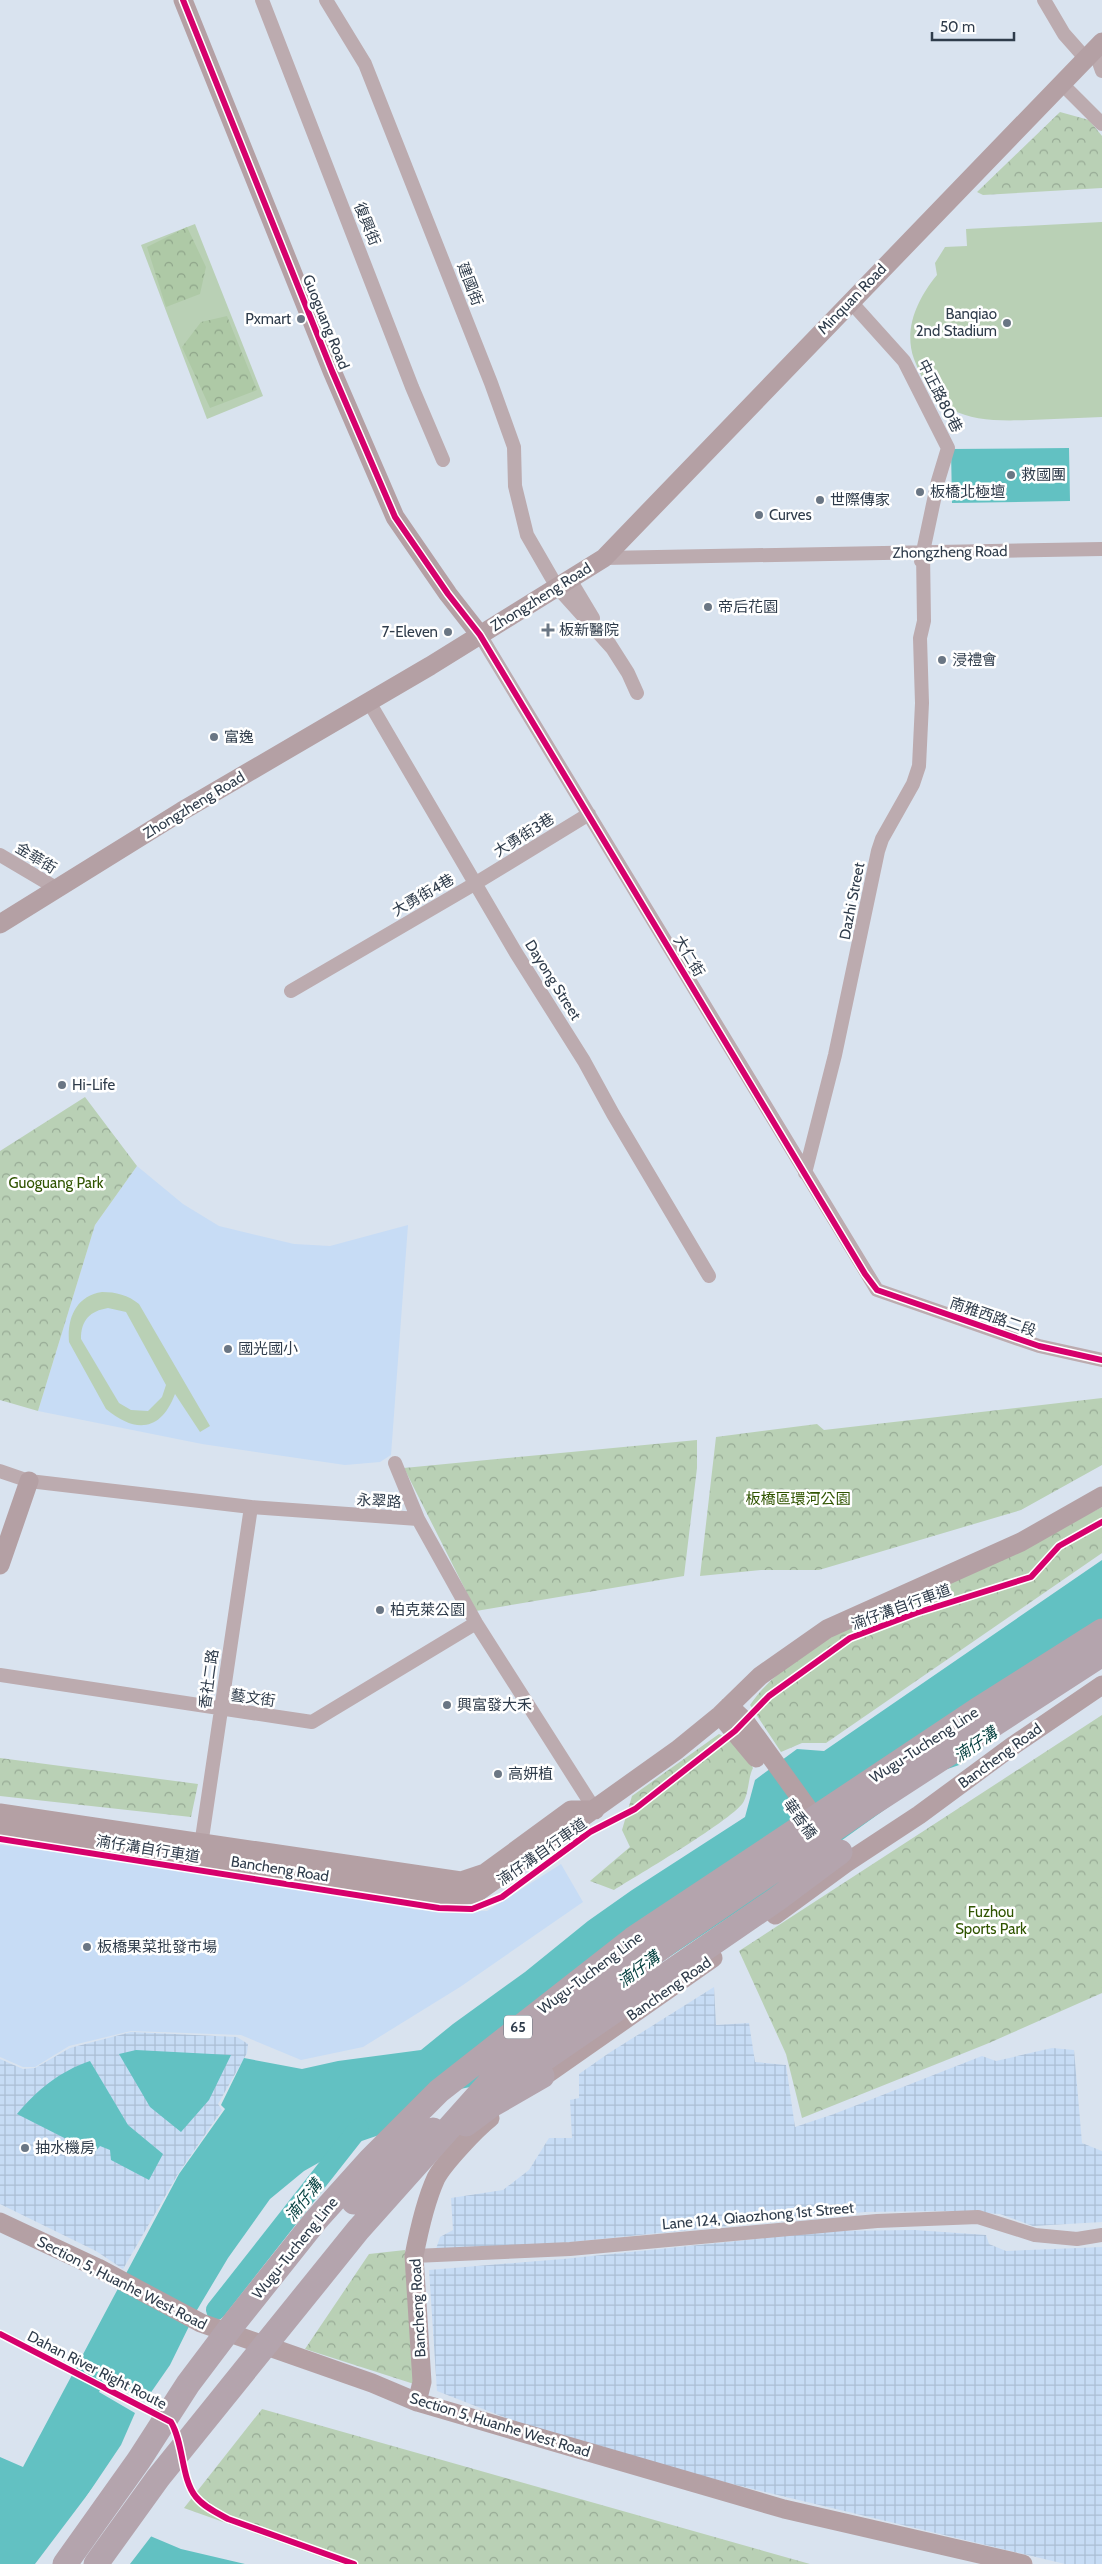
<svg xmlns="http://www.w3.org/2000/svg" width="1102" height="2564" font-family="Cabin,'Noto Sans TC',sans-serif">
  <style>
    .built { fill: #c7dcf5 }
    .industrial { fill: url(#industrial-grid) }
    .grass { fill: #b9d0b5; fill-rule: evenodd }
    .forest { fill: url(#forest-crowns) }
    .park { fill: url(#park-crowns) }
    .water { fill: #62c1c2 }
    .pier { fill: #d9e3ef }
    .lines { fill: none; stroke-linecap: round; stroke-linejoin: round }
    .river { stroke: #62c1c2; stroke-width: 20 }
    .street { stroke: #bcabaf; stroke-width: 14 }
    .secondary { stroke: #b4a0a4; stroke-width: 19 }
    .highway { stroke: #b4a4ad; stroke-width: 25 }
    .cycleway-casing { stroke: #fff; stroke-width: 9 }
    .cycleway { stroke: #d6006c; stroke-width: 6 }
    .poi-dot { fill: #6a7684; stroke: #fff; stroke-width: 2 }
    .labels { text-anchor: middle; stroke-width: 5; stroke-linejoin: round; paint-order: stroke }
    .shield { fill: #fff; stroke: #6d7681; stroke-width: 1 }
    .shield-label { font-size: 14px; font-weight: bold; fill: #2f3c4b }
    .street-label { font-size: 15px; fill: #2f3c4b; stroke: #fff }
    .poi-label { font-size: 15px; fill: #2f3c4b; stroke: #fff; text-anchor: start }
    .park-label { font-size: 15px; fill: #305401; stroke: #fff }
    .water-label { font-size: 16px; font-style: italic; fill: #064140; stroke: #fff }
  </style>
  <defs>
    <pattern id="industrial-grid" width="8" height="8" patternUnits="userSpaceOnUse" patternTransform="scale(1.25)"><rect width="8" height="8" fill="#c7dcf5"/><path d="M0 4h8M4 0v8" fill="none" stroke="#abbed4"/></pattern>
    <pattern id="forest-crowns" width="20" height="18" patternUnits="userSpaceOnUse" patternTransform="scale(1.25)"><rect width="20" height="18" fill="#aec9a6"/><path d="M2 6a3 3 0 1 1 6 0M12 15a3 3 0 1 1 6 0" fill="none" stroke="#8ea489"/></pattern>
    <pattern id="park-crowns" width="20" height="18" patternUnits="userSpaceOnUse" patternTransform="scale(1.25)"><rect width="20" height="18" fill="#b9d0b5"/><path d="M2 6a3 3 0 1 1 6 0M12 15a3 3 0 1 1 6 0" fill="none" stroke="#97aa95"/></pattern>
  </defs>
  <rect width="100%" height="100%" fill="#d9e3ef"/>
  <path class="built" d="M137,1166L183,1204L219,1226L294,1244L330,1246L408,1225L391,1455L380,1462L345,1465L202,1444L38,1411L95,1225Z
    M0,1845L371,1893L415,1910L487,1911L561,1864L583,1902L460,1987L363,2047L301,2060L241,2035L131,2031L69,2046L35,2067H23L0,2057Z"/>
  <path class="industrial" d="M714,1987L716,2025L749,2023L755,2062L786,2065L795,2127L834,2114L982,2056L996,2061L1052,2048L1074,2050L1082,2143L1102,2151V2222L1033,2226L1000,2214L944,2211L865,2212L562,2243L435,2252L440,2237L453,2230L451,2198L503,2190L529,2170L549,2138H572L570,2100L579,2098V2074L609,2053Z
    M131,2032L237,2037L248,2044L247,2053L218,2104L222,2110L178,2174L123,2269L96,2251L0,2204V2059L23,2069L35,2068L70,2048Z
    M915,2230L986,2235L989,2244L1006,2251L1102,2247V2564H1065L728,2483L552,2436L437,2391L429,2270L563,2259L833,2231Z"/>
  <path class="grass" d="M1102,222V417C1078,418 1054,419 1030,420C973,422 936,419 914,359C903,329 918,298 937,275L935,263L945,247L967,246L966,229Z
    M195,224L263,396L207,419L141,245Z
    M102,1292C116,1292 128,1295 139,1304L210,1426L200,1432L175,1394C161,1431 136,1434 106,1409L69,1342C67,1318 76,1296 102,1292ZM108,1308L126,1312L166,1385L162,1397L148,1411L131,1410L119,1403L81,1339C81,1320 90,1311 108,1308Z"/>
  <path class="forest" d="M187,227L206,267L200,294L166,307L147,247Z
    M227,316L257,390L210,408L182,347L201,322Z"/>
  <path class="park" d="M1060,112L1089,120L1102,136V188L983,195L977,192Z
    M85,1097L137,1166L95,1225L38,1411L0,1400V1151Z
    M1102,1398V1465L1021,1510L819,1570H761L700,1576L716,1437L817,1424L824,1430Z
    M697,1440V1468L684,1576L476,1611L404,1468Z
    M1102,1507V1553L826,1743H802L781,1752L750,1705C792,1644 886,1611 951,1580C1002,1557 1052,1533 1102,1507Z
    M1102,1715V1993L989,2043L802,2118L786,2054L739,1951Z
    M719,1734L738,1743L753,1768C748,1778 749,1791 744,1801C736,1818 636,1876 614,1890L590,1881L630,1847L622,1830L632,1796Z
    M0,1758L198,1784L191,1817L0,1796Z
    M405,2250L414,2384L305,2349L369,2254Z
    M262,2409L810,2564H340L184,2508Z"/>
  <path class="water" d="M1069,448L1070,501L952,503L951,449Z
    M1102,1560V1654L1043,1697L962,1764L936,1773L803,1868L475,2086L421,2097L385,2133L350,2145L304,2171L270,2199L228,2258L197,2310L170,2365L145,2401L105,2381L99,2392L135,2413L121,2445L86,2497L136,2530L181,2549L245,2564H0V2457L23,2467L179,2174L225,2109L221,2105L244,2058L302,2069L338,2061L421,2050L453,2024L525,1972L588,1921L632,1890L745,1817L755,1780L797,1749L824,1751Z
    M136,2050L231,2055L209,2100L181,2132L150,2107L119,2054Z
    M90,2061L128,2125L163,2154L149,2180L111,2160L110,2150L100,2146L94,2153L17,2114C37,2090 60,2071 90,2061Z"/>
  <path class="pier" d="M119,2453L89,2497L137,2527L153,2534L130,2564H35Z"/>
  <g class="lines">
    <path class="river" d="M216,2310L359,2128"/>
    <path class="street" d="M262,0L412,387L443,460
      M326,0L365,64L491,383L514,447L515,486L527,535L557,587L612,648
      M1044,0L1064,34L1087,60
      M1095,51L1102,71
      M1063,85L1102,124
      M850,301L904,361L948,448L938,481L921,561
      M604,558L1102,549
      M569,578L593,618
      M480,635L877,1290L1039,1346L1102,1360
      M607,640L628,673L637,693
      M369,702L516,953L584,1061L613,1114L709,1276
      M0,855L56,888
      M291,991L476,883L589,814
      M805,1173L835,1055L878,851L882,839L913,784L919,766L922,703L920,638L924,621L923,553
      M395,1463L418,1519
      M0,1471L29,1481L251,1507L418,1519L476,1623L595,1810
      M0,1675L312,1722L476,1623
      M200,1852L251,1507
      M414,2256L570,2249L877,2221L978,2217L1035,2235L1077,2239L1102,2235"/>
    <path class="secondary" d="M183,0L332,371L395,517L448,594L480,635
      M0,924L182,811L430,666L604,558L1102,42
      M0,1565L29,1481
      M729,1706L745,1721L822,1828
      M720,1715L756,1758
      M0,1813L461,1881L485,1873L571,1810H595
      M0,1827L430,1893L455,1896L475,1894L677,1750L720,1715L760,1676L827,1629L1021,1542L1102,1496
      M775,1915L846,1863L919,1815L1014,1745L1102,1685
      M533,2084L713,1958
      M0,2222L98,2268L201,2323L372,2383L417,2402L784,2509L1023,2564
      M417,2402L422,2382L414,2256C419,2230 425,2202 436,2178C444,2163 476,2129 490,2118"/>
    <path class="highway" d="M528,2070L777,1899L840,1852
      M466,2124L490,2106L542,2076
      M354,2202L401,2154L433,2130
      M65,2564L139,2460L188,2384L234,2323L316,2220L370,2160L439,2091L633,1939L979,1709L1102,1631
      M96,2564L158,2478L358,2230L491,2081L610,1985L670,1941L871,1804L1102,1654"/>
    <defs>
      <path id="cycleway" d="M183,0L332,371L395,517L448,594L480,635L865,1274L877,1290L1039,1346L1102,1360
        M0,1839L439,1908L472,1909L502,1897L590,1832L635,1809L735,1731L769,1696L850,1638L916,1613L1031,1577L1059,1546L1102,1522
        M0,2334L171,2422C184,2444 181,2479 196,2497C204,2507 217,2513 228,2519L354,2564"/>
    </defs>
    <use href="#cycleway" class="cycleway-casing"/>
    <use href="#cycleway" class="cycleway"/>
  </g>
  <g class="poi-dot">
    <circle cx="301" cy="319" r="5"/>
    <circle cx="1007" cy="323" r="5"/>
    <circle cx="1011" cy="475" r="5"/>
    <circle cx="920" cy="492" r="5"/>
    <circle cx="820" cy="500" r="5"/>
    <circle cx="759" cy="515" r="5"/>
    <circle cx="708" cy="607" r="5"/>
    <path d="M545.5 622.5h5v5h5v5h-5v5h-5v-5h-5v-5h5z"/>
    <circle cx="448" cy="632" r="5"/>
    <circle cx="942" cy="660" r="5"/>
    <circle cx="214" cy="737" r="5"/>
    <circle cx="62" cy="1085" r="5"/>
    <circle cx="228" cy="1349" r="5"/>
    <circle cx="380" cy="1610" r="5"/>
    <circle cx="447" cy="1705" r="5"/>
    <circle cx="498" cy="1774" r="5"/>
    <circle cx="87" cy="1947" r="5"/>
    <circle cx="25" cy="2148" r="5"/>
  </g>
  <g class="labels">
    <rect class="shield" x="504" y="2015.5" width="28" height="23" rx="4"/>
    <g class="shield-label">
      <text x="518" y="2032">65</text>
    </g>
    <g class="street-label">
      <text transform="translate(367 224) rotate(68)" y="5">復興街</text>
      <text transform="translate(470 284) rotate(69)" y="5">建國街</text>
      <text transform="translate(852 299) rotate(-46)" y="5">Minquan Road</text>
      <text transform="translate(326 322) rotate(68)" y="5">Guoguang Road</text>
      <text transform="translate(940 396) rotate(63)" y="5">中正路80巷</text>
      <text transform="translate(950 552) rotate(-1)" y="5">Zhongzheng Road</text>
      <text transform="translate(541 597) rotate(-32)" y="5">Zhongzheng Road</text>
      <text transform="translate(194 805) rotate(-31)" y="5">Zhongzheng Road</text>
      <text transform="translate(524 835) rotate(-32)" y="5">大勇街3巷</text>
      <text transform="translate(36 858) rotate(31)" y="5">金華街</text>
      <text transform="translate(423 895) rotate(-30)" y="5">大勇街4巷</text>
      <text transform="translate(852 901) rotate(-79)" y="5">Dazhi Street</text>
      <text transform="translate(689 956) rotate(59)" y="5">大仁街</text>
      <text transform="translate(553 980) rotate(58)" y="5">Dayong Street</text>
      <text transform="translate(993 1317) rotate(19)" y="5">南雅西路二段</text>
      <text transform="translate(379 1501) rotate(3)" y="5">永翠路</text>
      <text transform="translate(901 1607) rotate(-20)" y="5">湳仔溝自行車道</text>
      <text transform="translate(209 1679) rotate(-82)" y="5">香社二路</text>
      <text transform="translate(253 1698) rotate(8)" y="5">藝文街</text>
      <text transform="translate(924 1745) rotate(-33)" y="5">Wugu-Tucheng Line</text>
      <text transform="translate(1000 1756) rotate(-36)" y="5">Bancheng Road</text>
      <text transform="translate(800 1819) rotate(55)" y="5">華香橋</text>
      <text transform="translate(148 1849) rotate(9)" y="5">湳仔溝自行車道</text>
      <text transform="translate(542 1852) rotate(-35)" y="5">湳仔溝自行車道</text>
      <text transform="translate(280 1869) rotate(9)" y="5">Bancheng Road</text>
      <text transform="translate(590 1973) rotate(-37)" y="5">Wugu-Tucheng Line</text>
      <text transform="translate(669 1989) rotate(-35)" y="5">Bancheng Road</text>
      <text transform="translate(758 2216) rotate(-5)" y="5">Lane 124, Qiaozhong 1st Street</text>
      <text transform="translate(295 2248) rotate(-51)" y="5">Wugu-Tucheng Line</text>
      <text transform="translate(122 2283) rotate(27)" y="5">Section 5, Huanhe West Road</text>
      <text transform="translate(418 2308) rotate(-93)" y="5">Bancheng Road</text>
      <text transform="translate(97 2370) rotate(27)" y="5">Dahan River Right Route</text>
      <text transform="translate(500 2425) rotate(17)" y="5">Section 5, Huanhe West Road</text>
    </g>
    <g class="poi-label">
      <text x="997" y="319" text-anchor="end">Banqiao<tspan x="997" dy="17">2nd Stadium</tspan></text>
      <text x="291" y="324" text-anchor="end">Pxmart</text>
      <text x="1021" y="480">救國團</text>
      <text x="930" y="497">板橋北極壇</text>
      <text x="830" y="505">世際傳家</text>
      <text x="769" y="520">Curves</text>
      <text x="718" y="612">帝后花園</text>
      <text x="559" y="635">板新醫院</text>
      <text x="438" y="637" text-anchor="end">7-Eleven</text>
      <text x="952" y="665">浸禮會</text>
      <text x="224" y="742">富逸</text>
      <text x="72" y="1090">Hi-Life</text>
      <text x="238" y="1354">國光國小</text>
      <text x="390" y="1615">柏克萊公園</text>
      <text x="457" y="1710">興富發大禾</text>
      <text x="508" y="1779">高妍植</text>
      <text x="97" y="1952">板橋果菜批發市場</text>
      <text x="35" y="2153">抽水機房</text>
    </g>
    <g class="park-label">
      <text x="56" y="1188">Guoguang Park</text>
      <text x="798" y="1504">板橋區環河公園</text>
      <text x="991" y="1917">Fuzhou<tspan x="991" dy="17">Sports Park</tspan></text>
    </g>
    <g class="water-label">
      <text transform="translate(975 1744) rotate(-34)" y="6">湳仔溝</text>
      <text transform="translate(638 1969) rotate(-37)" y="6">湳仔溝</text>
      <text transform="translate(303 2200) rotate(-52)" y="6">湳仔溝</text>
    </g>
  </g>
  <path d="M932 32v8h82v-8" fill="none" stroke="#2f3c4b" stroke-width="2.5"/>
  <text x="940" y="32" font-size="15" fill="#2f3c4b" stroke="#ffffff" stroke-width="4" paint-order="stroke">50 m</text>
</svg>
